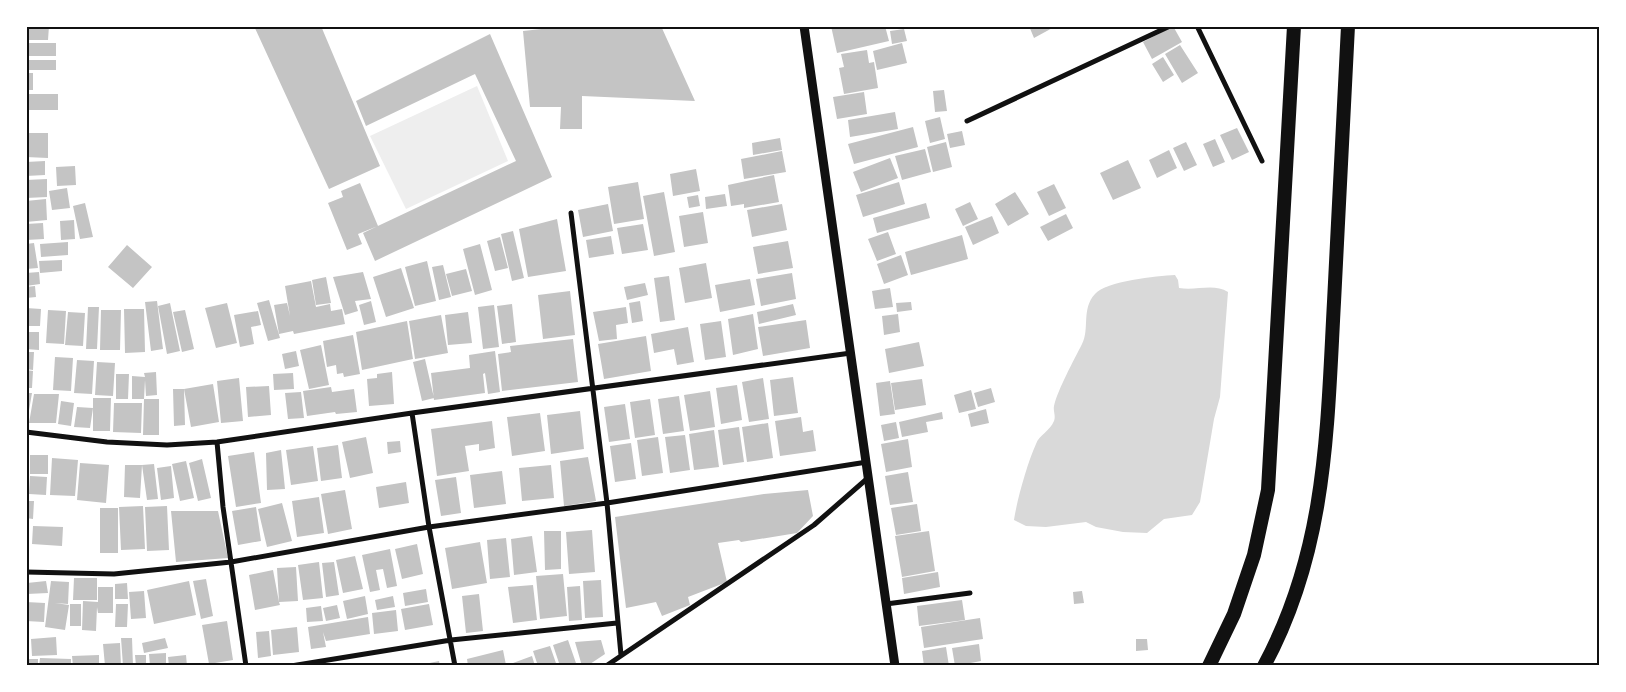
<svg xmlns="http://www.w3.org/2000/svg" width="1626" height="692" font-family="'Alegreya Sans',sans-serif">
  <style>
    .green { fill: #eee }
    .water { fill: #d9d9d9 }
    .building { fill: #c4c4c4 }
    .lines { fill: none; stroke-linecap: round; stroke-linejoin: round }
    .minor { stroke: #111; stroke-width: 5 }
    .tertiary { stroke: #111; stroke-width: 9 }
    .trunk { stroke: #111; stroke-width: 14 }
    .neatline { fill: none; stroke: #111; stroke-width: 2 }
  </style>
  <rect width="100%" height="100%" fill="#fff"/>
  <path class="green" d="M477,86L508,161L406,209L370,136Z"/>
  <path class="water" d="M1175,275L1178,280L1179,288C1196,291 1214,283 1228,292L1220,397L1214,419L1200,502L1192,515L1164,519L1147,533L1123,532L1096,527L1086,522L1046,527L1026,526L1014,520C1017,500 1027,464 1036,444C1039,435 1050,431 1054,421C1056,416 1053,411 1054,406C1058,389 1074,360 1082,344C1090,329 1081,309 1095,294C1106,281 1157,276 1175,275Z"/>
  <path class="building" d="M26,26H49L48,40H26Z
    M254,26H321L380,166L329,189Z
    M569,26H661L695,101L582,96V129H560L561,107H530L523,31Z
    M831,26H885L889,41L837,53Z
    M1029,26H1056L1034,38Z
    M1173,26L1182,42L1152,59L1143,42Z
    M904,29L907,41L892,44L890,31Z
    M490,34L552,177L375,261L363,233L516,161L475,74L366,126L356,101Z
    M26,43H56V56H26Z
    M902,43L907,63L877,70L873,51Z
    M1180,45L1198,73L1182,83L1165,54Z
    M867,50L869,63L874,62L878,88L844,94L839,68L844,67L841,54Z
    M1163,57L1174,75L1163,82L1152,64Z
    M26,60H56V70H26Z
    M26,73H33V90H26Z
    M944,90L947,111L935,112L933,91Z
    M864,92L867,114L837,119L833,97Z
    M26,94H58V110H26Z
    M895,112L898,129L850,137L848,120Z
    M940,117L945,139L930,143L925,121Z
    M913,127L918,147L854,164L848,144Z
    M1237,128L1249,152L1232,160L1220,135Z
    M962,131L965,145L950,148L947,134Z
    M26,133H48V158L26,157Z
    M780,138L782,150L753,155L752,143Z
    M1215,139L1225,162L1213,167L1203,144Z
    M946,142L952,167L933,172L927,147Z
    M1186,142L1197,165L1184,171L1173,148Z
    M925,149L931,172L902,180L895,156Z
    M1169,150L1177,168L1157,178L1149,160Z
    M782,151L786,172L744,179L741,159Z
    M890,158L898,178L861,192L853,172Z
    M1128,160L1141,188L1113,200L1100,173Z
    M45,161V175L26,176V162Z
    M75,166L76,185L57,186L56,167Z
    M696,169L700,191L673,196L670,174Z
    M774,175L779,202L744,208V204L731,206L728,185Z
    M47,179V197L26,198V180Z
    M638,182L644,219L614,224L608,187Z
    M899,182L905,204L863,217L856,195Z
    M360,183L378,226L358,234L362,244L347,250L328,203L343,197L341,191Z
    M1054,184L1066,208L1049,216L1037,192Z
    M67,188L70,208L52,210L49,191Z
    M664,192L675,252L654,256L643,196Z
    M1015,192L1029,214L1008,226L995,204Z
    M725,194L727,206L706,209L705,197Z
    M698,195L700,206L689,208L687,197Z
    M46,199L47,220L26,222V201Z
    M970,202L978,219L963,226L955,209Z
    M85,203L93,237L80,239L73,206Z
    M926,203L930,218L877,233L873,218Z
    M608,204L613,231L583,237L578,210Z
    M782,204L787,230L752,237L747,210Z
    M703,212L708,243L684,247L679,216Z
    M1066,214L1073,228L1048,241L1040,227Z
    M992,216L999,233L973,245L965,227Z
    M557,219L566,271L528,277L519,229Z
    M74,220L75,239L61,240L60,221Z
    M43,223L44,239L26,240V224Z
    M643,224L648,250L622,254L617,228Z
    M513,231L524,278L512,281L501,234Z
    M888,232L896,254L877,261L868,239Z
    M962,235L968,259L911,275L905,252Z
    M611,236L614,254L589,258L586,240Z
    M500,237L508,268L495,271L487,241Z
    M788,241L793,268L758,274L753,247Z
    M68,242V255L41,257L40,244Z
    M34,243L38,268L26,269V244Z
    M480,244L492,290L475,295L463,249Z
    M127,245L152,267L133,288L108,267Z
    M901,255L908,275L884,284L877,264Z
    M62,260V271L40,273L39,261Z
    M427,261L436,301L415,306L405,267Z
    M706,263L712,298L685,303L679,268Z
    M443,265L451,297L439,300L432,267Z
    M401,268L414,308L386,317L373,277Z
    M466,269L472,291L452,296L446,274Z
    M39,272L40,284L26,286V273Z
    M363,272L371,299L355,301L358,311L345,315L333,277Z
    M792,273L796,299L761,306L756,279Z
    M669,276L675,320L660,322L654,278Z
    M326,277L331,303L316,305L312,280Z
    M750,279L755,305L720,312L715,285Z
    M311,281L316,307L330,304L331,311L342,309L345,324L294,334L293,331L279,334L274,305L287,303L290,316L285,286Z
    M645,283L648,295L627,300L624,287Z
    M35,286L36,297L26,298V287Z
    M890,288L893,307L875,309L872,291Z
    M570,291L575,335L543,339L538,295Z
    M269,300L280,338L268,341L257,303Z
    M157,301L163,349L151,351L145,302Z
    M371,301L376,322L364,325L359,305Z
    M640,301L643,321L632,323L629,303Z
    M911,302L912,310L897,312L896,303Z
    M170,303L180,351L167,354L158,306Z
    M227,303L237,343L216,348L205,308Z
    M512,304L516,342L502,344L497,306Z
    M793,304L796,315L759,324L757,312Z
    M494,305L499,347L483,349L478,307Z
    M88,307H99L97,349H86Z
    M626,307L628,323L616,325L617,339L599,341L593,312Z
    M26,308L41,309L40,326H26Z
    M124,309H144L145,352L125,353Z
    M48,310L66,311L64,344L46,343Z
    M101,310H121L120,350H100Z
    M185,310L194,349L182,352L173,312Z
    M258,311L261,325L251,327L254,344L240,347L234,315Z
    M68,312L85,313L83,346L65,345Z
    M468,312L472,343L448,345L445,315Z
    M753,314L758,349L733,355L728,319Z
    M898,314L900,332L884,335L882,316Z
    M441,315L448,353L415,359L409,321Z
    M806,320L810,348L763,356L758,327Z
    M407,321L413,359L362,370L356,332Z
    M721,321L726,357L705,360L700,324Z
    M688,327L694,362L677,365L674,349L654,353L651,334Z
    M26,332H39V350L26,349Z
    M353,335L360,374L344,377L343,373L337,374L336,365L327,367L323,341Z
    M646,336L651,371L604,379L598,344Z
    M573,339L578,382L502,391L498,354L511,352L510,346Z
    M919,342L924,366L889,373L885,349Z
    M321,345L329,385L309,389L300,350Z
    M296,351L299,366L285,369L282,354Z
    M495,351L500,392L488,394L485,373L483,374L485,393L434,400L431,373L470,368L469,355Z
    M26,352H34L33,370L26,369Z
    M55,357L73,358L71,391L53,390Z
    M425,359L434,398L422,401L413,362Z
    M77,360L94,361L92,394L74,393Z
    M97,362L115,363L113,396L95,395Z
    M26,370L33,371L32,388H26Z
    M156,372L157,395L146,396L145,380L144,399H132V376L145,377L144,373Z
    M392,372L394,404L369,406L367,379L377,378V374Z
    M293,373L294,389L274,390L273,374Z
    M116,374H129L128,399H116Z
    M793,377L798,413L774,416L770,380Z
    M239,378L243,421L221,423L217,381Z
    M763,378L769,419L749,422L742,382Z
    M922,379L926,405L895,410L891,383Z
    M890,381L895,414L880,416L876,383Z
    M213,384L219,422L191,427L184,389Z
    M737,385L742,420L721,424L716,388Z
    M269,386L271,415L248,417L246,387Z
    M331,387L332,392L354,389L357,412L336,414L335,412L307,416L303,391Z
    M991,388L995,402L978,407L974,393Z
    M173,389H184L185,425L174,426Z
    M971,390L976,409L959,413L954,395Z
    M710,391L715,427L690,431L684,395Z
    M301,392L304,418L288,419L285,393Z
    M26,393H32L27,422H26Z
    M34,394H59L56,423H29Z
    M679,396L684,431L663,434L658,399Z
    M93,398H111L110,431H93Z
    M144,399H159V435H143Z
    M650,399L655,435L635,438L630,402Z
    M61,401L74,403L71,426L58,424Z
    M114,403H142L141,433L113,432Z
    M625,404L630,439L609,442L604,407Z
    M77,407L93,408L90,428L74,427Z
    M986,409L989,423L971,427L968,414Z
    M580,411L584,449L551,454L547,415Z
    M942,412L943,419L926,422L928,432L902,437L899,422Z
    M540,413L545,451L512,456L507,417Z
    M801,417L803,432L813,430L816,451L780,456L775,421Z
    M492,421L495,448L479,451V444L465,446L469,471L437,476L431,429Z
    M896,422L899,438L884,441L881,425Z
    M768,423L773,458L747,462L742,427Z
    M739,427L744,462L723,465L718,430Z
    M714,430L719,467L694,470L689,434Z
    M685,435L690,470L670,473L665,437Z
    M366,437L373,473L350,478L342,442Z
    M658,437L663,473L642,476L637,440Z
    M908,439L912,467L886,472L881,444Z
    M400,441L401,452L388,454L387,442Z
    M631,443L636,479L615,482L610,446Z
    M338,445L342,478L321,481L317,448Z
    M313,446L318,481L291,485L286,450Z
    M281,450L285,489L267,490L266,453Z
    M254,452L261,503L236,507L228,456Z
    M30,455H48V474H30Z
    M588,457L596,501L564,506L560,461Z
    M52,458L78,460L75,496L50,495Z
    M202,459L211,498L198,501L189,463Z
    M186,461L194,498L180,501L172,464Z
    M80,463L109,465L106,503L77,500Z
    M154,464L158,499L147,500L142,465Z
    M125,465H142L140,498L124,497Z
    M551,465L554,498L522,501L519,468Z
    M171,466L174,498L161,500L157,468Z
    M502,471L506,504L474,508L470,475Z
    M908,472L913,502L890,505L885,476Z
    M30,476L47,477L46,495L29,494Z
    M456,477L461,513L441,516L435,480Z
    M406,482L409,503L379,508L376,487Z
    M345,490L352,529L328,534L321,494Z
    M808,490L813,516L797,533L741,542L739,540L718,543L727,582L688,597L690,605L662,616L656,602L626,608L615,517L764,494Z
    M319,497L324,533L297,537L292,501Z
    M26,501H34L33,519L26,518Z
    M282,503L292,541L267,547L258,509Z
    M917,504L921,531L896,535L891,508Z
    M143,506L145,549L121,550L119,507Z
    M167,506L169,550L147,551L145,507Z
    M256,507L261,541L238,545L232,511Z
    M100,508H118V553H100Z
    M171,511H218L228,558L176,562Z
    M33,526L63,527L62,546L32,544Z
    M592,530L595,572L569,574L566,532Z
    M544,531H561V569L545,570Z
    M929,531L935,571L902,577L895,536Z
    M532,536L537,572L514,575L511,539Z
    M506,538L510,577L490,579L487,540Z
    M480,542L487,583L452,589L445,548Z
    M417,544L423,574L402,579L395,549Z
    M390,549L397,586L387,588L383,569L376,570L380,590L370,592L362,555Z
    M355,556L363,589L343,593L336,560Z
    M319,562L323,598L303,600L298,565Z
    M334,562L339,595L326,597L322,563Z
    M296,567L298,601L279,602L280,605L255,610L249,575L273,570L279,602L277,568Z
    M938,572L940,587L904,594L902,578Z
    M563,574L567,616L540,619L536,576Z
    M74,578H97V600H73Z
    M206,579L213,616L201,619L193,581Z
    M601,580L603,617L585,618L583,581Z
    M46,581L48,593L27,594V583Z
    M51,581L69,582L68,604L55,603L69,605L65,630L45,627Z
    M189,581L196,615L154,624L147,590Z
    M127,583L128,599H115V584Z
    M533,585L537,620L513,623L508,587Z
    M580,586L582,620L569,621L567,587Z
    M98,587H113V613H98L97,607L96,631L82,630L83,601L98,602Z
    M426,589L428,602L405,606L403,593Z
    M144,591L146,618L131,619L129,592Z
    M1082,591L1084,603L1074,604L1073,592Z
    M479,594L483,631L466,633L462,596Z
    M365,596L368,614L347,619L343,601Z
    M393,596L395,607L377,610L375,600Z
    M962,600L965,620L919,626L917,606Z
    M26,602L45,603L44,622L26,621Z
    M70,604H81V626H70Z
    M116,604H128L127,627H115Z
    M429,604L433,625L405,630L401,609Z
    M337,605L340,618L326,621L323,608Z
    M321,606L323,621L307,622L306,608Z
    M396,610L398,631L374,634L372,613Z
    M368,617L370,634L326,641L323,632L326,647L311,649L308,627Z
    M980,618L983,639L924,648L921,627Z
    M227,621L233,660L209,664L202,625Z
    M297,627L299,652L273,655L271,630Z
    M269,631L271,656L258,658L256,632Z
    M56,637L57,655L32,656L31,639Z
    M121,638H132L133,666H123Z
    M165,638L168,648L144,653L142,643Z
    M1136,639H1147L1148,650L1136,651Z
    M568,640L577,666H560L553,645Z
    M601,640L605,654L587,666H582L575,642Z
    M120,643L121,666H105L103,644Z
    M979,644L981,661L955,666L952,648Z
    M550,646L557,666H538L533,651Z
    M946,647L949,666H924L922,651Z
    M503,650L506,665L468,666L467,659Z
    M166,653V666H150L149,654Z
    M99,655V666H73L72,656Z
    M135,655H146V666H136Z
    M186,655L187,666H169L168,657Z
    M532,656L535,666H514L513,663Z
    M40,658L71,659V666H39Z
    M26,659H38V666H26Z
    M439,661L440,666H420V665Z"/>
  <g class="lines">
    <path class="minor" d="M1197,26L1262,161
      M967,121L1170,26
      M571,213L607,503L621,655
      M412,413L429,527L455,666
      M26,432L107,442L167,445L217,442L412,413L851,353
      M217,442L223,507L246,666
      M26,572L114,574L231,562L429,527L607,503L867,462
      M886,604L970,593
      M291,666L451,640L617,623
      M606,666L814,525L869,477"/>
    <path class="tertiary" d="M804,26L895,666"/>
    <path class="trunk" d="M1209,666L1234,614L1254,555L1268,490L1294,26
      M1264,666C1327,549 1327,430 1334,302C1339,210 1344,118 1348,26"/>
  </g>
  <rect width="1626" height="692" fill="none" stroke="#ffffff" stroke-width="55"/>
  <rect x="28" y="28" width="1570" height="636" class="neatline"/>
</svg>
